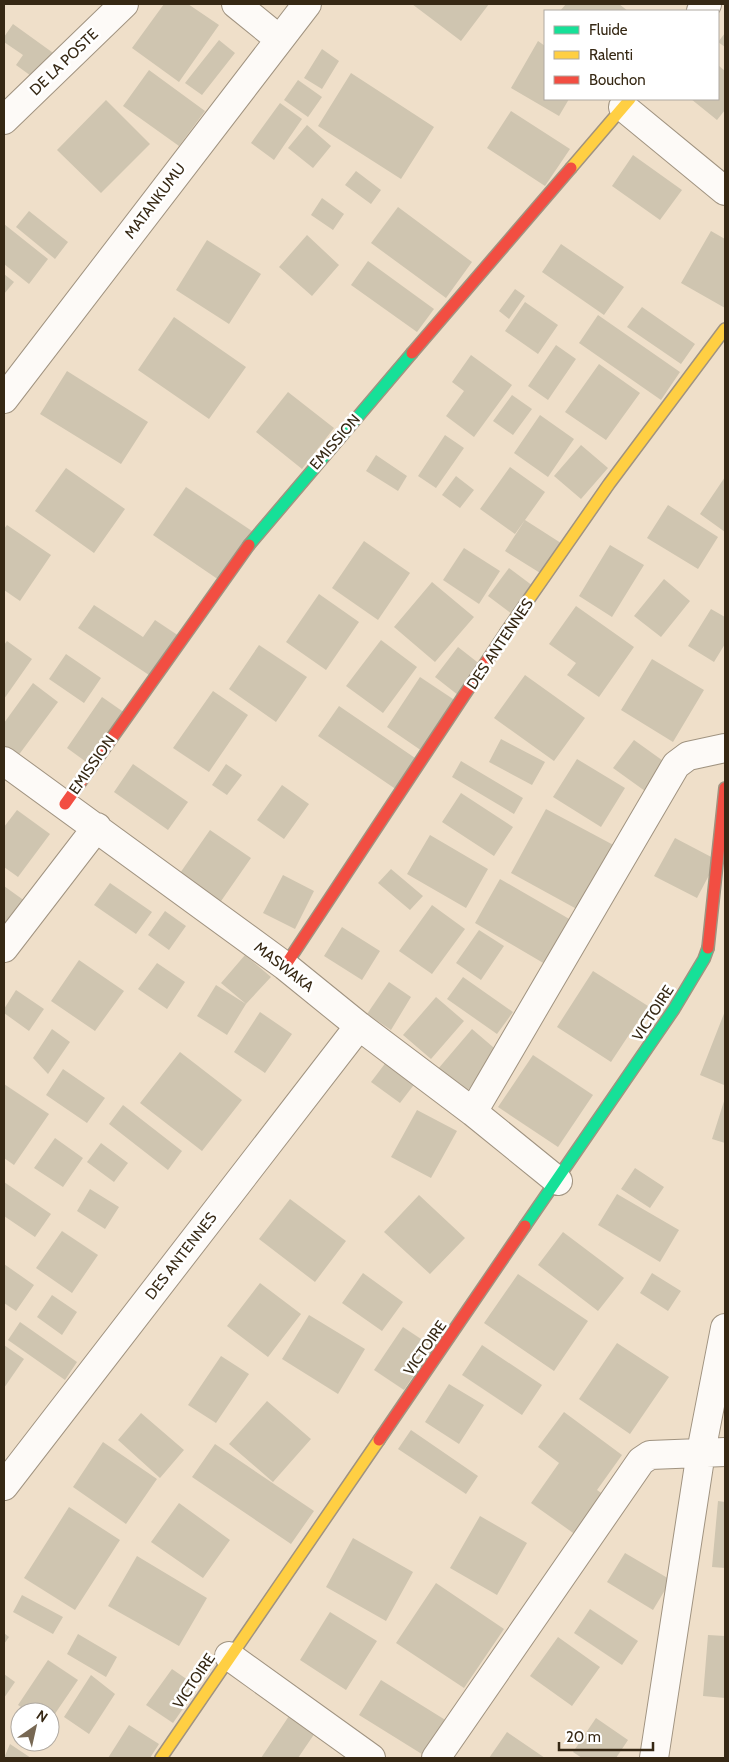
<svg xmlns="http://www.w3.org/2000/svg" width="729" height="1762" font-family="Cabin,sans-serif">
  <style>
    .building { fill: #cfc5b0 }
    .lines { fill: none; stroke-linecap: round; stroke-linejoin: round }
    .street-casing { stroke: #a09380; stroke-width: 30 }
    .fast-casing { stroke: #a09380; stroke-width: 14 }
    .slow-casing { stroke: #a09380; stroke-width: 14 }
    .jam-casing { stroke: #a09380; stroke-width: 14 }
    .street { stroke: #fdfaf7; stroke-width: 28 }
    .fast { stroke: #16e098; stroke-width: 11 }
    .slow { stroke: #ffcf43; stroke-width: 11 }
    .jam { stroke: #f24e42; stroke-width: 11 }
    .labels { text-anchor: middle; stroke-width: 5; stroke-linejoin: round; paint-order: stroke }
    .street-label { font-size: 15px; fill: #362814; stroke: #fff }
  </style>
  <rect width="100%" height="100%" fill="#efdfc9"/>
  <path class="building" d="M164,4H188L219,25L179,82L132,48Z
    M412,4H489L461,41Z
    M566,4H619L628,11H560Z
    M13,24L56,55L38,81L16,65L23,55L4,42V37Z
    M725,33V47L718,42Z
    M219,40L235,53L202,95L185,83Z
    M538,41L545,46V99H569L559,116L511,88Z
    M322,49L339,61L322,89L304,78Z
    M718,65L725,71V110L717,120L691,99H718Z
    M149,70L205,111L179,146L123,106Z
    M351,73L434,127L401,179L318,126Z
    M298,80L322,97L308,117L284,100Z
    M106,100L150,144L101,193L57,150Z
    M280,103L302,119L274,160L251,143Z
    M511,111L570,149L545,186L487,148Z
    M307,125L331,146L313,168L288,148Z
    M633,155L682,190L660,220L612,186Z
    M356,171L381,190L371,204L345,185Z
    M322,198L344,214L333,230L311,215Z
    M398,207L472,262L446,298L371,243Z
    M29,211L68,242L55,259L16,227Z
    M4,224L48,259L29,284L4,264Z
    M711,231L725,239V308L681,283Z
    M307,235L339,265L312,296L279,267Z
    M207,240L261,274L229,324L176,290Z
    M561,244L624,287L604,315L542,272Z
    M368,261L434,309L417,332L351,285Z
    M4,274L14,282L4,294Z
    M515,289L525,296L509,319L499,311Z
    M525,302L558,325L538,354L505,331Z
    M642,307L695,344L681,364L627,327Z
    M598,315L680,372L661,400L579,343Z
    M174,317L246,367L209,419L138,370Z
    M556,345L576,359L548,400L528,386Z
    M471,355L512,385L474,437L446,416L464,391L452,382Z
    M599,364L640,393L606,440L565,412Z
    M67,371L148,422L121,464L40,414Z
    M288,392L334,428L302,469L256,432Z
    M512,395L532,409L513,435L493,421Z
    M540,415L574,439L548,477L514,453Z
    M445,435L464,448L436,488L418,476Z
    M581,445L608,468L581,499L554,476Z
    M376,455L407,476L398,491L366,471Z
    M510,467L545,492L515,534L480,509Z
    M66,468L125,509L94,553L35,511Z
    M456,476L474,490L460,508L442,495Z
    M725,477V532L700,514Z
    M186,487L252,531L219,580L153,535Z
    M668,505L718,537L698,569L647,538Z
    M525,520L564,545L545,576L505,551Z
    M7,525L51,555L20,601L4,590V529Z
    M364,541L410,573L378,620L332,588Z
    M610,545L644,565L612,617L579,596Z
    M464,548L500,571L479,604L443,580Z
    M509,568L533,586L512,614L488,596Z
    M664,579L690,601L661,637L634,616Z
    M432,582L474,617L435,662L394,627Z
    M319,594L359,622L326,670L286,642Z
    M94,605L143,637L155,620L179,636L152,677L78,628Z
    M576,606L634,647L599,697L567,675L576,663L549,644Z
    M711,609L725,617V644L714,662L688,646Z
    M381,640L417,667L383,713L346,686Z
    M7,641L32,659L4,699V645Z
    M259,645L307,677L276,722L229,689Z
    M458,647L481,665L458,695L435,677Z
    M66,654L101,678L84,703L49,679Z
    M652,659L704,690L673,742L621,710Z
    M525,675L585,718L554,761L494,718Z
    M420,677L456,701L422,751L387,727Z
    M33,683L58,702L12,764L4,758V723Z
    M213,691L248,715L209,772L173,748Z
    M102,697L125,713L89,764L67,748Z
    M339,706L418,760L397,790L318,736Z
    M501,739L545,762L532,785L489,762Z
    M634,740L666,763L645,791L613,768Z
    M577,759L625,788L601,827L553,797Z
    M461,761L523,798L514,814L452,777Z
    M133,764L188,802L168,830L114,792Z
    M226,764L242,775L227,795L212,785Z
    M282,785L309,804L284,839L257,820Z
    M461,793L513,827L494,856L442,822Z
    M546,809L619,848L584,913L511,873Z
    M17,810L50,834L18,877L4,867V827Z
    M210,830L251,858L219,904L178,876Z
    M430,835L488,869L466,908L407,874Z
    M675,838L717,860L697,898L654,876Z
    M391,869L423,896L410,910L378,883Z
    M283,875L314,891L295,929L263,913Z
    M500,879L571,920L545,964L475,923Z
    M110,883L152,912L136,934L94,905Z
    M4,886L29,904L11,929L4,923Z
    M432,905L465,929L432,974L399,951Z
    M165,911L186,926L169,950L148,935Z
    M342,927L380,951L362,980L324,956Z
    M479,930L504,946L481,980L456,963Z
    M245,955L271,977L246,1004L227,1035L197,1016L216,985L246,1004L221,983Z
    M79,960L124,991L95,1031L51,1001Z
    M157,963L185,982L167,1009L138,989Z
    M593,971L648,1006L611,1062L557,1027Z
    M463,977L513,1012L497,1034L447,999Z
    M389,982L411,997L391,1030L367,1014Z
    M16,990L44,1009L29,1031L4,1013V1009Z
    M436,997L464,1021L431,1059L403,1035Z
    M725,1011V1082L724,1085L700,1075Z
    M260,1012L292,1034L265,1073L234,1052Z
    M52,1029L70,1042L48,1074L33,1058Z
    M472,1029L500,1053L460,1099L432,1076Z
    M180,1052L242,1100L202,1151L140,1103Z
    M533,1055L593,1095L558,1147L498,1107Z
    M387,1061L416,1082L400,1103L371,1082Z
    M63,1069L105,1098L87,1123L46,1095Z
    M4,1084L49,1114L14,1165L4,1158Z
    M725,1098V1143L712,1139Z
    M123,1105L182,1151L168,1170L109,1124Z
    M417,1110L457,1131L431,1178L391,1157Z
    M55,1138L83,1158L63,1187L34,1168Z
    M101,1143L128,1163L114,1182L87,1162Z
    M635,1168L664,1187L650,1208L621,1189Z
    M4,1182L51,1214L35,1237L4,1216Z
    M90,1189L119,1207L105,1229L77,1211Z
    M617,1194L679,1230L660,1262L598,1225Z
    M419,1195L465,1238L430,1274L384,1232Z
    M290,1199L346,1241L315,1282L259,1239Z
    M62,1231L98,1255L72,1293L36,1268Z
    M563,1232L624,1278L598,1311L538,1265Z
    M4,1264L34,1285L16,1311L4,1303Z
    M363,1273L403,1302L382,1331L342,1303Z
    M652,1273L681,1291L668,1311L640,1293Z
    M518,1274L588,1321L554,1371L484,1323Z
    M260,1283L301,1314L268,1357L227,1326Z
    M52,1295L77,1312L62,1335L37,1317Z
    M309,1315L365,1349L338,1394L282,1359Z
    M20,1322L77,1362L65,1380L8,1340Z
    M403,1327L433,1347L404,1390L374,1370Z
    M617,1343L669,1377L630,1434L579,1399Z
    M4,1345L24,1359L4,1388Z
    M482,1345L542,1385L522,1415L462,1375Z
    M221,1356L249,1374L216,1423L188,1405Z
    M449,1384L484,1405L459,1444L425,1422Z
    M267,1401L311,1439L273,1482L229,1444Z
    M564,1412L622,1455L597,1490L604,1495L576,1535L531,1503L559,1463L538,1447Z
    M141,1413L184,1450L160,1478L118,1440Z
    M411,1430L478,1476L466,1494L398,1449Z
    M103,1442L157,1479L126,1524L73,1487Z
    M215,1444L314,1511L291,1544L192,1477Z
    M718,1501L725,1502V1568L712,1567Z
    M179,1503L230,1540L203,1578L151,1542Z
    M69,1507L120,1540L75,1610L24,1578Z
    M480,1516L527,1543L497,1595L450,1568Z
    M353,1538L413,1572L386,1621L326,1587Z
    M625,1553L671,1580L653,1610L607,1582Z
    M137,1556L207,1598L179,1646L108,1606Z
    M436,1583L504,1629L464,1688L396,1643Z
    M22,1595L63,1617L53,1634L13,1612Z
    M590,1609L638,1641L622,1665L574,1633Z
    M330,1612L377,1641L346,1690L300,1660Z
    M4,1633L9,1637L4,1644Z
    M78,1634L117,1657L106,1677L67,1654Z
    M708,1635L725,1636V1698L703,1696Z
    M558,1637L600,1667L572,1706L530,1676Z
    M48,1660L78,1680L50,1721V1712H29L18,1705Z
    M172,1669L198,1687L173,1723L146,1705Z
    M4,1674L15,1682L4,1698Z
    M91,1675L115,1694L89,1734L64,1717Z
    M381,1680L447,1721L425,1756L359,1715Z
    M291,1713L317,1730L298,1758H261Z
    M596,1718L628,1740L616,1758H582L573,1752Z
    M129,1725L159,1744L150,1758H108Z
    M507,1732L545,1758H489Z
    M10,1744L31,1758H4Z"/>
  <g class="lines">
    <defs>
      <path id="street" d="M236,4L279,39
        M701,11L707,4
        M623,107L725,191
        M4,120L124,4
        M4,399L307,4
        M4,761L285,966L359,1026L473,1112L558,1181
        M4,948L97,827
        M473,1112L676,765L688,756L725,748
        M4,1486L359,1026
        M229,1656L371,1758
        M436,1758L641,1461L650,1455L725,1452
        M654,1758L701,1452L725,1328"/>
      <path id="fast" d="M249,545L412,353
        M525,1226L674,1009L704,959L708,948"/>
      <path id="slow" d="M571,168L630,99
        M506,632L609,484L725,329
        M161,1758L379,1440"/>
      <path id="jam" d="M412,353L571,168
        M65,804L249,545
        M708,948L725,788
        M285,966L506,632
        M379,1440L525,1226"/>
    </defs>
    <use href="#street" class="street-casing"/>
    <use href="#fast" class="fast-casing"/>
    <use href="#slow" class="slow-casing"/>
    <use href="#jam" class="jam-casing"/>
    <use href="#street" class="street"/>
    <use href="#fast" class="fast"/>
    <use href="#slow" class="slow"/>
    <use href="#jam" class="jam"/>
  </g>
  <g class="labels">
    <g class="street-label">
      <text transform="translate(64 62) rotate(-44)" y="5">DE LA POSTE</text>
      <text transform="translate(155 201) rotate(-53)" y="5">MATANKUMU</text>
      <text transform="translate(335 442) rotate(-49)" y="5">EMISSION</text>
      <text transform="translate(500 644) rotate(-56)" y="5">DES ANTENNES</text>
      <text transform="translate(92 765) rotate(-55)" y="5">EMISSION</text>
      <text transform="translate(284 967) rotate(38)" y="5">MASWAKA</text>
      <text transform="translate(653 1013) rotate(-57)" y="5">VICTOIRE</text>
      <text transform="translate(181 1256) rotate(-52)" y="5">DES ANTENNES</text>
      <text transform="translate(425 1348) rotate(-55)" y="5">VICTOIRE</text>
      <text transform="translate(194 1681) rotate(-56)" y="5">VICTOIRE</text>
    </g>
  </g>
  <rect width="729" height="1762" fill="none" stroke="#362814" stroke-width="10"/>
  <rect x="544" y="10" width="175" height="90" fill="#ffffff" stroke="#afa9a1"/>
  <rect x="554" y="26" width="25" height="8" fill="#16e098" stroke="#afa9a1"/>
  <text x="589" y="35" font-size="15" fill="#362814">Fluide</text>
  <rect x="554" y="51" width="25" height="8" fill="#ffcf43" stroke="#afa9a1"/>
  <text x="589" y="60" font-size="15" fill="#362814">Ralenti</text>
  <rect x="554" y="76" width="25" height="8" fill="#f24e42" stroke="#afa9a1"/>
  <text x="589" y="85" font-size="15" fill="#362814">Bouchon</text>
  <g transform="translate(35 1727) rotate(34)"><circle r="24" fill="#ffffff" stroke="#afa9a1"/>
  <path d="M0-4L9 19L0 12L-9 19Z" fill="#776853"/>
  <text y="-8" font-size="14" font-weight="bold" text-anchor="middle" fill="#362814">N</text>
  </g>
  <path d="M559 1742v8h94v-8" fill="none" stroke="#362814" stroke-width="2.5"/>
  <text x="566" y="1742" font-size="15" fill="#362814" stroke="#ffffff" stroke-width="4" paint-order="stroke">20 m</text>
</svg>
